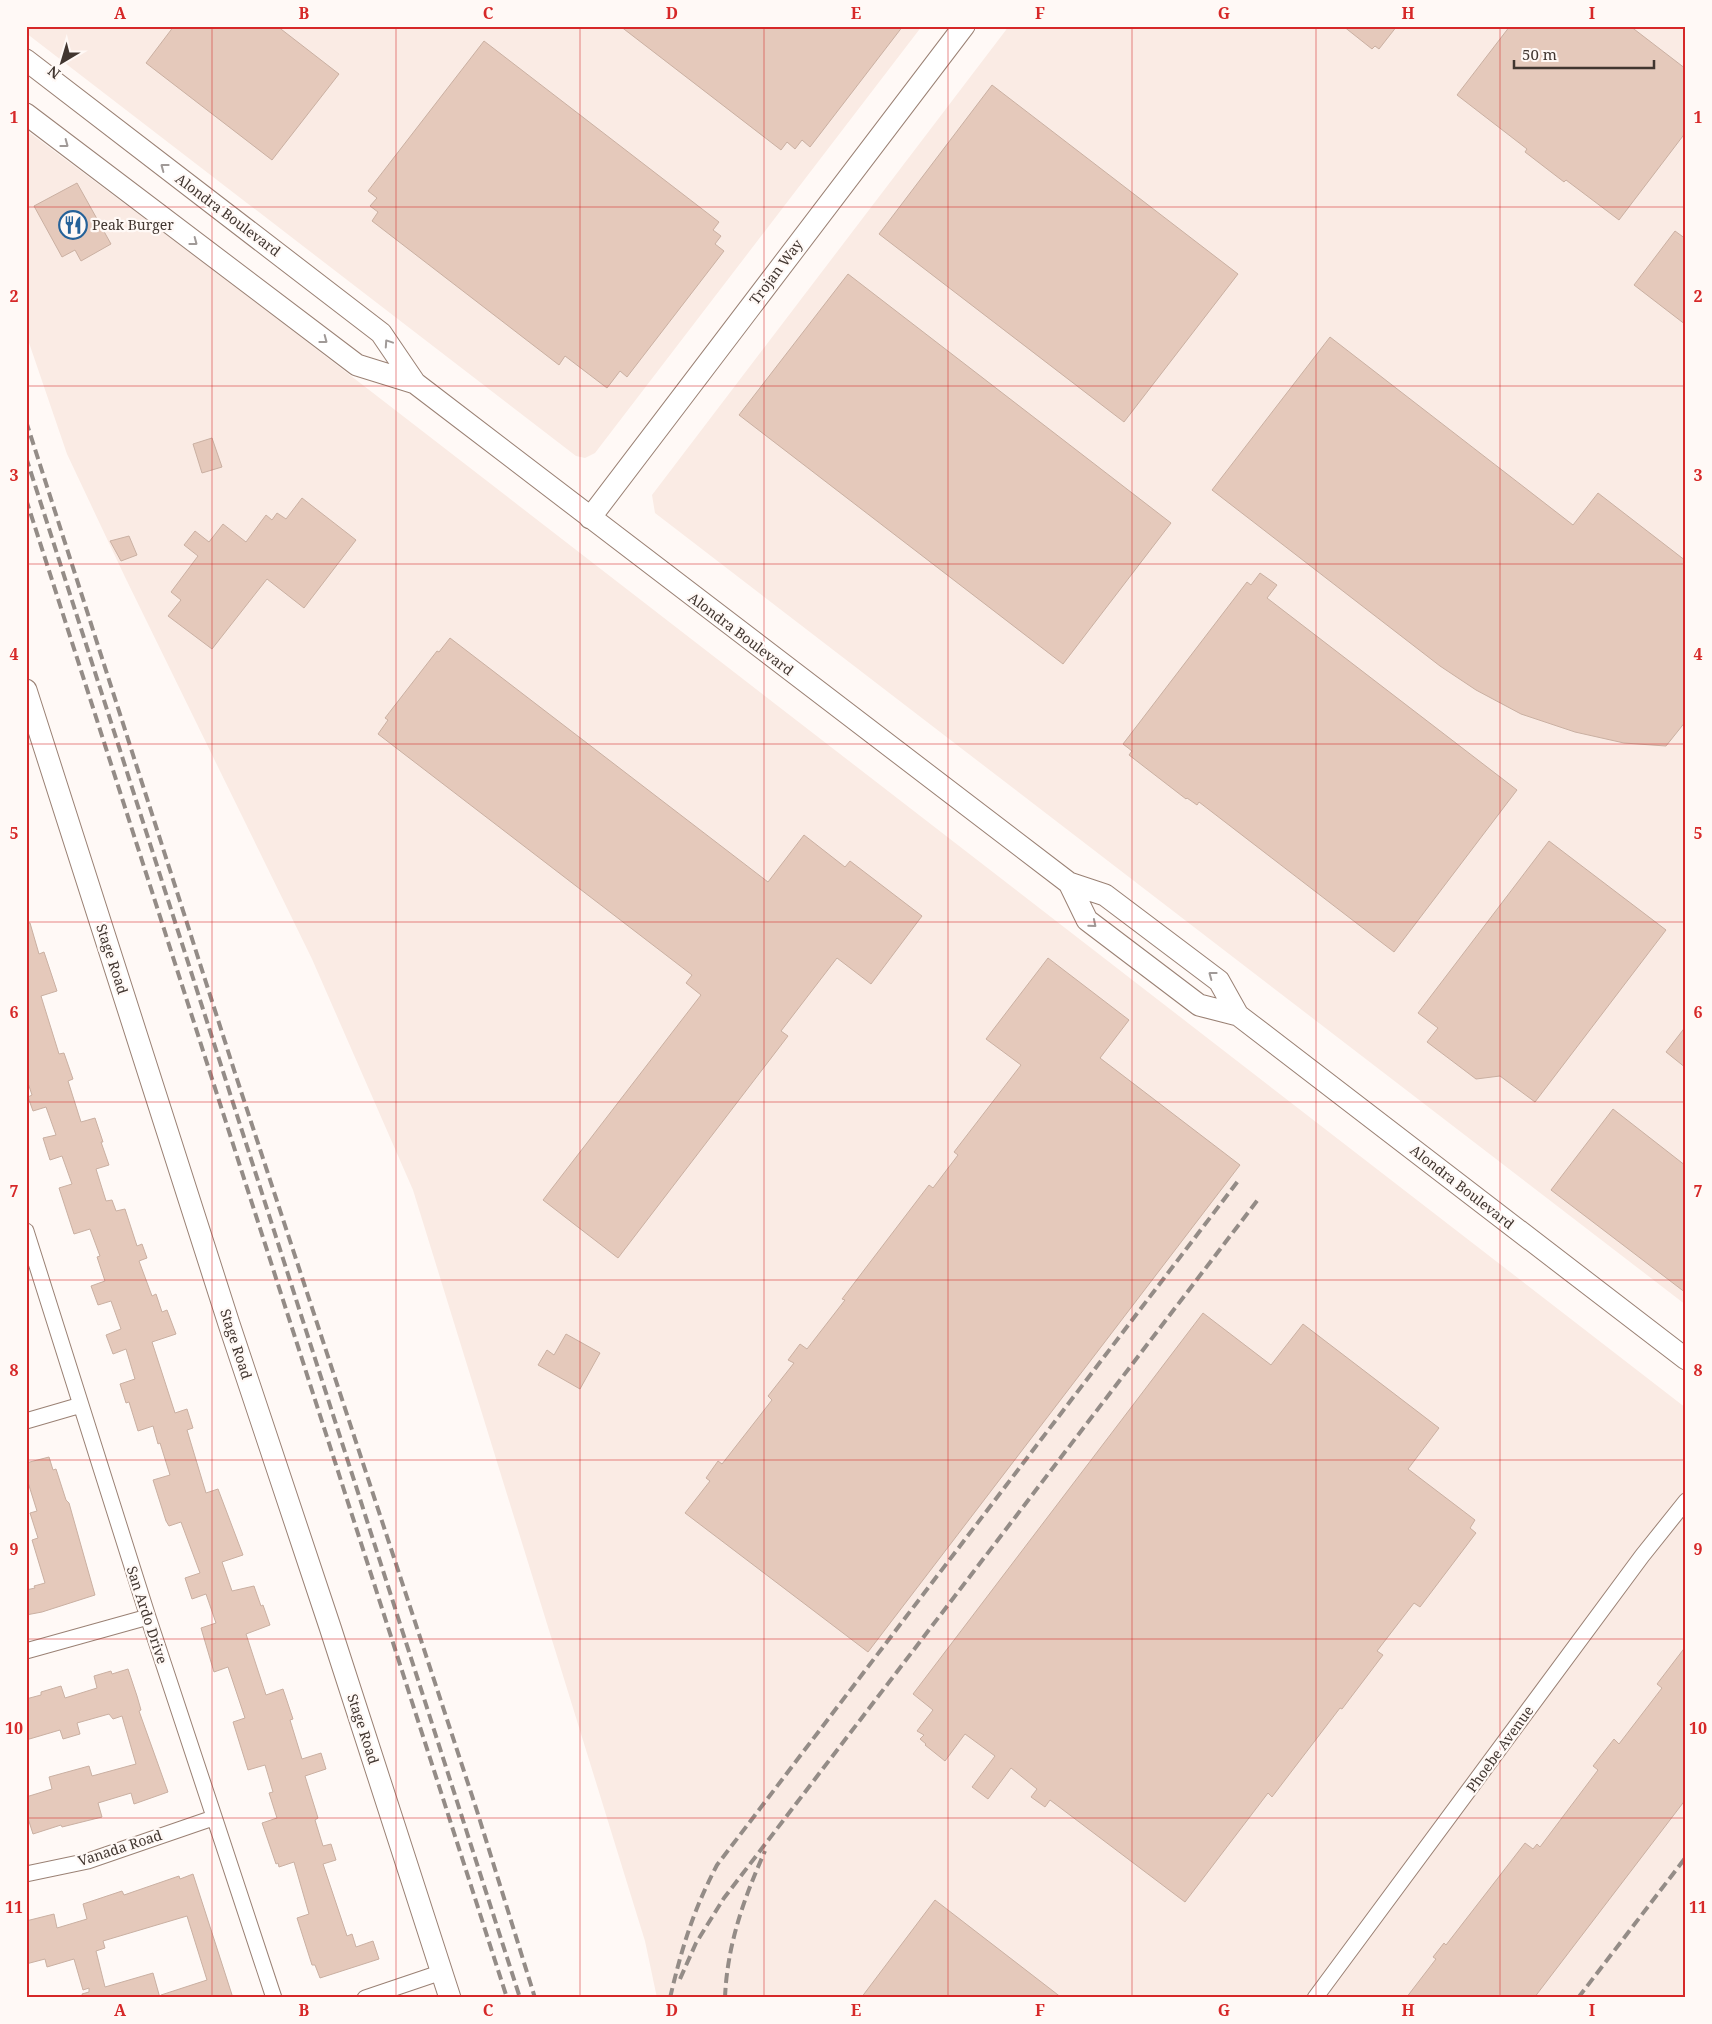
<svg xmlns="http://www.w3.org/2000/svg" width="1712" height="2024" font-family="'Noto Serif',serif">
  <style>
    .built { fill: #faebe4 }
    .building { fill: #e5c9bb; stroke: #cab0a2 }
    .lines { fill: none; stroke-linecap: round; stroke-linejoin: round }
    .street-casing { stroke: #9a8174; stroke-width: 17 }
    .secondary-casing { stroke: #9a8174; stroke-width: 23 }
    .street { stroke: #fff; stroke-width: 15 }
    .secondary { stroke: #fff; stroke-width: 21 }
    .rail { stroke: #948c87; stroke-width: 4; stroke-dasharray: 10 5; stroke-linecap: butt }
    .oneway { stroke: #a09a98 }
    .grid { fill: none; stroke: #d62828; stroke-width: 1; stroke-opacity: 0.55 }
    .labels { text-anchor: middle; stroke-width: 4.5; stroke-linejoin: round; paint-order: stroke }
    .street-label { font-size: 14px; fill: #413630; stroke: #fff9f6 }
    .poi-label { font-size: 14px; fill: #413630; stroke: #fff9f6; text-anchor: start }
    .neatline { fill: none; stroke: #d62828; stroke-width: 2 }
    .grid-label { font-size: 16px; text-anchor: middle; font-weight: bold; fill: #d62828 }
  </style>
  <rect width="100%" height="100%" fill="#fff9f6"/>
  <path class="built" d="M26,26H922L595,453L585,458L576,456L26,33Z
    M1009,26H1686V1305L655,513L652,495Z
    M26,130L236,287L1686,1408V1998H657L645,1941L413,1190L312,959L125,577L67,454L26,334Z"/>
  <path class="building" d="M174,26H277L339,74L272,160L146,63Z
    M620,26H903L810,147L802,140L795,149L787,142L781,150Z
    M1343,26H1397L1379,49L1375,46L1372,49Z
    M1510,26H1630L1686,69V132L1619,220L1566,180L1564,182L1525,152L1527,149L1457,95Z
    M484,41L719,222L713,230L721,236L715,244L724,251L627,377L620,371L607,388L565,356L559,365L372,221L378,212L370,206L377,198L368,191Z
    M992,85L1238,274L1124,422L879,234Z
    M77,183L111,244L81,261L75,250L62,257L34,206Z
    M1675,231L1686,239V325L1634,285Z
    M848,274L1171,523L1063,664L739,415Z
    M1330,337L1573,525L1598,493L1686,561V721L1666,746L1624,743L1575,732L1521,714L1476,690L1440,666L1212,490Z
    M212,438L222,467L202,473L193,444Z
    M302,498L356,540L304,608L267,579L212,649L168,616L181,600L171,592L198,556L184,545L195,531L209,542L223,524L246,542L266,515L272,520L277,513L286,519Z
    M129,536L137,555L121,561L110,541Z
    M1260,573L1277,585L1267,598L1517,790L1394,952L1199,802L1197,805L1187,798L1186,799L1129,755L1132,751L1123,744L1247,582L1251,585Z
    M450,638L768,882L804,835L845,867L850,861L922,916L871,984L837,958L781,1031L788,1036L618,1258L543,1200L701,995L686,983L692,975L378,734L388,720L385,718L437,651L439,652Z
    M1549,841L1666,930L1535,1102L1500,1076L1476,1079L1427,1042L1438,1028L1418,1013Z
    M26,923H30L39,954L44,952L57,991L41,996L59,1054L64,1053L73,1079L68,1081L81,1122L95,1118L103,1142H101L109,1165L96,1169L106,1201L112,1200L116,1211L125,1209L137,1246L142,1244L147,1258L139,1261L152,1296L156,1294L162,1312L167,1310L176,1334L152,1342L175,1413L187,1409L193,1428L187,1430L206,1493L218,1489L243,1555L222,1562L232,1591L254,1586L261,1606L263,1605L270,1625L246,1634L264,1689L266,1695L283,1689L293,1719L290,1720L302,1759L321,1753L326,1769L305,1776L318,1818L315,1820L323,1846L331,1844L336,1860L323,1864L347,1936L352,1934L356,1947L373,1941L379,1959L320,1978L315,1965H312L297,1918L309,1914L294,1862L279,1867L278,1863L276,1864L262,1823L277,1818L269,1793L273,1792L265,1765L248,1770L233,1722L245,1718L228,1667L214,1672L201,1628L216,1623L206,1594L192,1599L185,1578L200,1573L181,1522L169,1526L166,1521L153,1480L170,1475L160,1443L158,1444L153,1426L138,1431L129,1402L126,1403L120,1384L135,1379L126,1349L113,1354L106,1335L121,1329L111,1301L98,1305L91,1286L105,1281L97,1257L100,1256L90,1229L74,1234L59,1188L72,1184L62,1156L50,1160L43,1138L56,1135L46,1107L33,1111L28,1097L32,1095L26,1077Z
    M1048,958L1129,1020L1100,1058L1240,1165L868,1652L685,1513L710,1481L706,1478L718,1461L722,1464L772,1400L768,1396L794,1363L788,1360L800,1344L807,1349L845,1300L842,1299L929,1185L933,1188L958,1155L954,1152L1021,1065L986,1039Z
    M1686,1026V1068L1666,1052Z
    M1613,1109L1686,1166V1293L1551,1190Z
    M1203,1313L1271,1365L1303,1324L1439,1428L1408,1469L1475,1520L1470,1528L1476,1533L1420,1607L1414,1603L1377,1651L1383,1655L1342,1709L1340,1708L1272,1797L1268,1793L1185,1902L1050,1800L1045,1807L1031,1797L1037,1789L1011,1768L988,1799L972,1787L995,1756L965,1734L945,1761L925,1745L926,1744L920,1739L924,1735L917,1731L933,1710L913,1694Z
    M566,1334L600,1353L580,1389L538,1365L547,1350L554,1355Z
    M49,1457L53,1470L56,1469L66,1500L69,1503L95,1595L42,1612L26,1615V1590L35,1588L34,1586L45,1583L32,1540L38,1538L30,1513L37,1511L26,1476V1463Z
    M1686,1646V1799L1534,1998H1406L1436,1959L1433,1957L1444,1943L1446,1945L1525,1843L1533,1849L1537,1844L1540,1847L1598,1770L1593,1766L1614,1739L1619,1744L1662,1688L1657,1684Z
    M128,1669L137,1696L141,1710L139,1711L168,1792L134,1804L131,1793L98,1803L102,1817L62,1827L61,1825L33,1834L26,1812V1797L52,1789L49,1777L89,1766L92,1776L136,1764L122,1716L113,1719L109,1714L77,1723L80,1734L63,1739L60,1730L26,1740V1699L41,1695V1692L61,1686L65,1698L97,1688L94,1676L111,1671L112,1674Z
    M193,1874L233,1998H161V1995L207,1980L187,1916L103,1941L105,1948L96,1951L105,1987L153,1973L160,1998H83L82,1994L89,1992V1988L83,1990L74,1959L47,1967L45,1959L26,1964V1921L54,1914L57,1928L87,1919L83,1904L122,1891L124,1895L179,1876L180,1879Z
    M935,1900L1062,1998H861Z"/>
  <g class="lines">
    <defs>
      <path id="street" d="M26,1231L148,1617L274,1998
        M26,1421L81,1405
        M26,1651L148,1617
        M26,1874L88,1861L213,1818
        M365,1998L442,1972
        M1315,1998L1642,1556L1686,1501"/>
      <path id="secondary" d="M26,60L381,333L415,383L1069,883L1105,895L1219,981L1238,1015
        M26,114L357,365L415,383
        M590,518L964,26
        M26,690L229,1324L330,1627L450,1998
        M1069,883L1087,920L1199,1005L1238,1015L1686,1359"/>
    </defs>
    <use href="#street" class="street-casing"/>
    <use href="#secondary" class="secondary-casing"/>
    <use href="#street" class="street"/>
    <use href="#secondary" class="secondary"/>
    <path class="rail" d="M26,421L236,1076L477,1811L535,1998
      M26,457L520,1998
      M26,499L507,1998
      M680,1979L696,1943L724,1898L1260,1197
      M670,1998C682,1947 693,1911 717,1865L1238,1181
      M725,1998C727,1945 744,1898 765,1851
      M1578,1998L1686,1857"/>
  </g>
  <defs><path id="oneway-chevron" d="M-2-3.5L2.5 0L-2 3.5" fill="none" stroke-width="1.6" stroke-linecap="round" stroke-linejoin="round" transform="scale(1.25)"/></defs>
  <g class="oneway">
    <use href="#oneway-chevron" transform="translate(65 144) rotate(37)"/>
    <use href="#oneway-chevron" transform="translate(164 167) rotate(-143)"/>
    <use href="#oneway-chevron" transform="translate(194 242) rotate(37)"/>
    <use href="#oneway-chevron" transform="translate(324 340) rotate(37)"/>
    <use href="#oneway-chevron" transform="translate(388 343) rotate(-124)"/>
    <use href="#oneway-chevron" transform="translate(1093 924) rotate(40)"/>
    <use href="#oneway-chevron" transform="translate(1212 975) rotate(-143)"/>
  </g>
  <path class="grid" d="M212,26V1998M396,26V1998M580,26V1998M764,26V1998M948,26V1998M1132,26V1998M1316,26V1998M1500,26V1998M26,207H1686M26,386H1686M26,564H1686M26,744H1686M26,922H1686M26,1102H1686M26,1280H1686M26,1460H1686M26,1639H1686M26,1818H1686"/>
  <defs>
    <symbol id="restaurant-ring" viewBox="-11 -11 22 22"><circle r="9.5" fill="#fff9f6" stroke="#256299" stroke-width="1.5"/><path d="M-5-6h1v4h1v-4h1v4h1v-4h1v5L-1.5 .5V6h-2V.5L-5-1ZM5-6V6H3V1.5H1.5Q1.5-4 5-6Z" fill="#256299"/></symbol>
  </defs>
  <g fill-rule="evenodd">
    <use href="#restaurant-ring" x="57" y="209" width="32" height="32"/>
  </g>
  <g class="labels">
    <g class="street-label">
      <text transform="translate(228 215) rotate(37)" y="5">Alondra Boulevard</text>
      <text transform="translate(776 272) rotate(-53)" y="5">Trojan Way</text>
      <text transform="translate(741 634) rotate(37)" y="5">Alondra Boulevard</text>
      <text transform="translate(112 959) rotate(72)" y="5">Stage Road</text>
      <text transform="translate(1462 1187) rotate(38)" y="5">Alondra Boulevard</text>
      <text transform="translate(236 1344) rotate(72)" y="5">Stage Road</text>
      <text transform="translate(147 1615) rotate(72)" y="5">San Ardo Drive</text>
      <text transform="translate(363 1729) rotate(72)" y="5">Stage Road</text>
      <text transform="translate(1500 1749) rotate(-54)" y="5">Phoebe Avenue</text>
      <text transform="translate(120 1848) rotate(-18)" y="5">Vanada Road</text>
    </g>
    <g class="poi-label">
      <text x="92" y="230">Peak Burger</text>
    </g>
  </g>
  <rect width="1712" height="2024" fill="none" stroke="#fff9f6" stroke-width="55"/>
  <g transform="translate(62 62) rotate(218)" stroke="#fff9f6" stroke-width="4" paint-order="stroke">
  <path d="M0-4L9 19L0 12L-9 19Z" fill="#413630"/>
  <text y="-8" font-size="14" font-weight="bold" text-anchor="middle" fill="#413630">N</text>
  </g>
  <path d="M1514 60v8h140v-8" fill="none" stroke="#413630" stroke-width="2.5"/>
  <text x="1522" y="60" font-size="15" fill="#413630" stroke="#fff9f6" stroke-width="4" paint-order="stroke">50 m</text>
  <rect x="28" y="28" width="1656" height="1968" class="neatline"/>
  <g class="grid-label">
    <text x="120" y="19">A</text>
    <text x="304" y="19">B</text>
    <text x="488" y="19">C</text>
    <text x="672" y="19">D</text>
    <text x="856" y="19">E</text>
    <text x="1040" y="19">F</text>
    <text x="1224" y="19">G</text>
    <text x="1408" y="19">H</text>
    <text x="1592" y="19">I</text>
    <text x="14" y="123">1</text>
    <text x="1698" y="123">1</text>
    <text x="14" y="302">2</text>
    <text x="1698" y="302">2</text>
    <text x="14" y="481">3</text>
    <text x="1698" y="481">3</text>
    <text x="14" y="660">4</text>
    <text x="1698" y="660">4</text>
    <text x="14" y="839">5</text>
    <text x="1698" y="839">5</text>
    <text x="14" y="1018">6</text>
    <text x="1698" y="1018">6</text>
    <text x="14" y="1197">7</text>
    <text x="1698" y="1197">7</text>
    <text x="14" y="1376">8</text>
    <text x="1698" y="1376">8</text>
    <text x="14" y="1555">9</text>
    <text x="1698" y="1555">9</text>
    <text x="14" y="1734">10</text>
    <text x="1698" y="1734">10</text>
    <text x="14" y="1913">11</text>
    <text x="1698" y="1913">11</text>
    <text x="120" y="2016">A</text>
    <text x="304" y="2016">B</text>
    <text x="488" y="2016">C</text>
    <text x="672" y="2016">D</text>
    <text x="856" y="2016">E</text>
    <text x="1040" y="2016">F</text>
    <text x="1224" y="2016">G</text>
    <text x="1408" y="2016">H</text>
    <text x="1592" y="2016">I</text>
  </g>
</svg>
